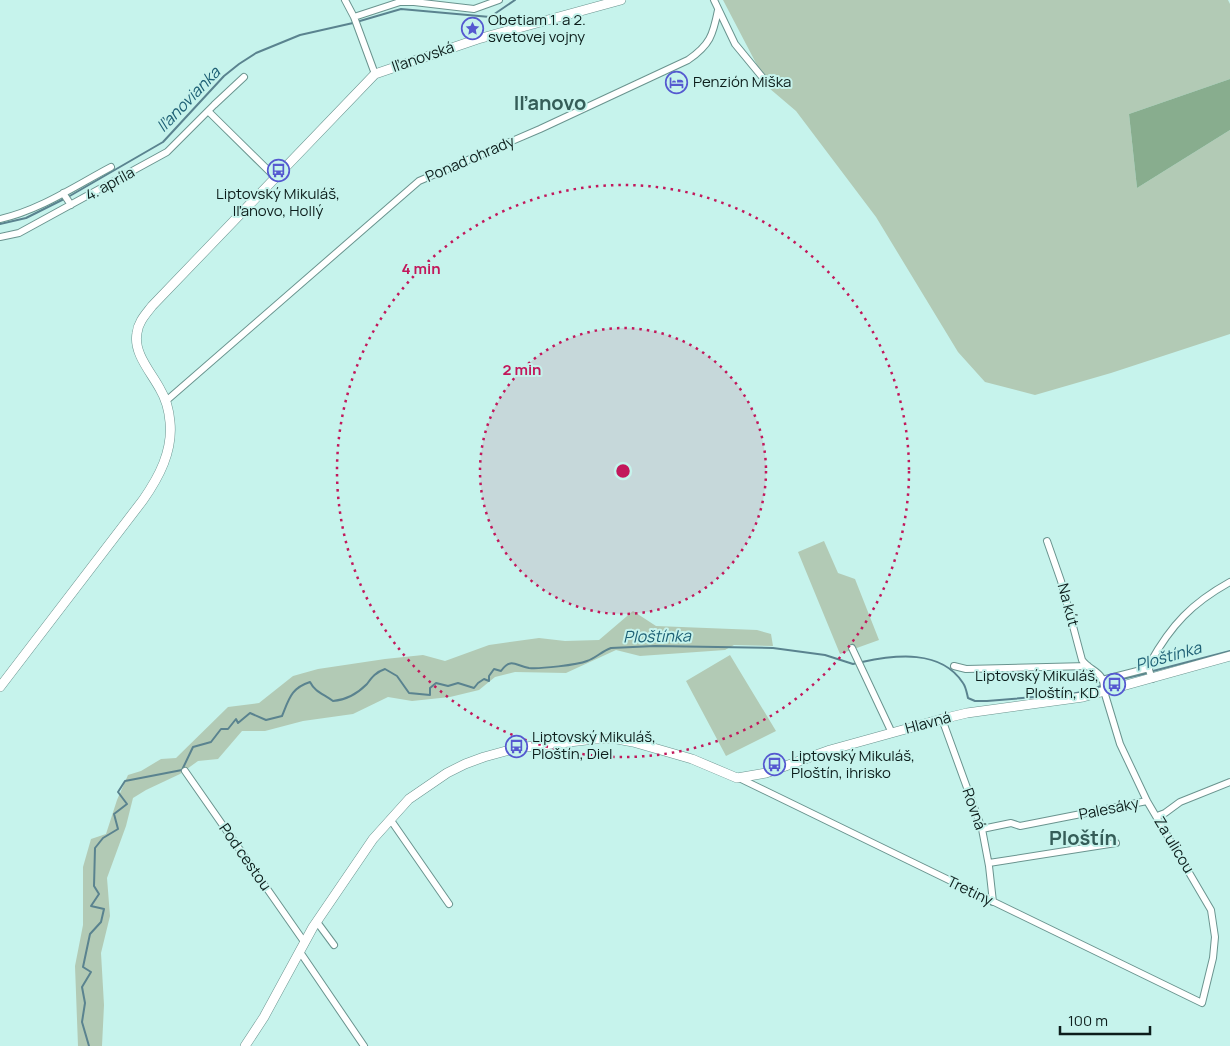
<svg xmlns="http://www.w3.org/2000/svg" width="1230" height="1046" font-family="Manrope,sans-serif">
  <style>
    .green { fill: #b2cab5 }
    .forest { fill: #88ad8e }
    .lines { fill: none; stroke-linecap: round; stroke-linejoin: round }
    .stream { stroke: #5a838f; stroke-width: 2 }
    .street-casing { stroke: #6a948f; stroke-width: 8 }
    .secondary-casing { stroke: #6a948f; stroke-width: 10 }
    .street { stroke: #fff; stroke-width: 6 }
    .secondary { stroke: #fff; stroke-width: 9 }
    .ring { fill: none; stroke: #c2185b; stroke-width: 2.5; stroke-dasharray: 2.5 5 }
    .labels { text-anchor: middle; stroke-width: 4; stroke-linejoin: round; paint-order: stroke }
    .poi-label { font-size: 15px; fill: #0c1d1b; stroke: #c6f3ec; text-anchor: start }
    .street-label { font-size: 15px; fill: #0c1d1b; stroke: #c6f3ec }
    .water-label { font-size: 16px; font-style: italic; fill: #1e6075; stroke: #c6f3ec }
    .district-label { font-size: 20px; font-weight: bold; fill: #355d58; stroke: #c6f3ec }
    .centre { fill: #c2185b; stroke: #c6f3ec; stroke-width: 2.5 }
    .ring-label { font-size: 15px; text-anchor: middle; font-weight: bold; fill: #c2185b; stroke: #c6f3ec; stroke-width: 4; stroke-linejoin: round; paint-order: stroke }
  </style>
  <rect width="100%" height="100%" fill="#c6f3ec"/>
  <path class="green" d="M723,0H1228L1230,4V79L1129,114L1137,188L1230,130V334L1111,373L1035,395L985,382L958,352L876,217L796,111L769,88Z
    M824,541L838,573L855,579L879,640L840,654L798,552Z
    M633,611L656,626L757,630L771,634L773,646L734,645L725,650L640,656L616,650L566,673L515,672L495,677L479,690L450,697L412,701L388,697L353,714L303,721L265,731H242L218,759L198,761L180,774L146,790L133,798L126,826L107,878L110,916L101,953L104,1005L102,1046H78L75,966L83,925V867L91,839L106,834L117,800L128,775L141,771L161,759L176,758L228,707L259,703L293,676L318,669L385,659L423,655L445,661L489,645L539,638L565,641L599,640Z
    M730,655L776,731L726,756L686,681Z"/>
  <path class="forest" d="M1230,79V130L1137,188L1129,114Z"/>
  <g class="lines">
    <path class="stream" d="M68,197L163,142L224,76L239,64L256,53L300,35L353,23L401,9L490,17L515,0
      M0,224L26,218L64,199
      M862,662C895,655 941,649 963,683C966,687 967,694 968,698L975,701H987L1071,694L1092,690L1109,682L1148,673
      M1153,671L1230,651
      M89,1046L82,1022L85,1003L82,987L91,972L83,967L90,934L101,922L104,909L91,906L99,894L94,886L95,848L103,838L118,829L114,814L127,804L118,792L125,781L182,770L193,747L211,742L221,729H228L236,719L238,723L250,713L266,720L282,716C289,699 291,688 310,682C315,692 324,694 333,701C347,700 357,694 367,684C372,677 376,672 385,669L397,676L409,693L430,695V688L436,683L448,686L458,683L474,688L478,683L484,679L489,681V676L494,669L501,671C511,657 516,666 529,668C540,669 577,665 587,661C596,658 602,651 611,648L655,646L773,648L825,655L853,664L857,663"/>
    <defs>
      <path id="street" d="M345,0L354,17L375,74
        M714,0L735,44L763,78
        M354,17L400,2H414L474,9L499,0
        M208,111L276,178
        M63,193L71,205
        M0,219C40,210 75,186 111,167
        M0,237L19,233L167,152L214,105L244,77
        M166,401L419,181L540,129L688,60C710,45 713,35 718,10
        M852,648L892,733
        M954,666L966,669L1088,666
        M1152,679L1149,670L1150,663C1171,625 1192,603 1230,582
        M1102,680L1149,668
        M942,719L982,829L989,866L993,902
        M185,771L305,943
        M739,778L1202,1003L1213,958L1215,937L1211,910L1147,801L1120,744L1104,691C1105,670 1090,672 1082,660L1061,581L1047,541
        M1157,816L1165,813L1180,802L1230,782
        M390,819L449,904
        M982,829L1011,823L1020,826L1147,801
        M989,863L1116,843
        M317,922L334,945
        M300,952L364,1046"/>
      <path id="secondary" d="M0,687L143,500C159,477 173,451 170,422C169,410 166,399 160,389C151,372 133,353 137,333C138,322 146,314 152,306L375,74L478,39L621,0
        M245,1046L264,1017L313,927L373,839L409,799L447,773L465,764L484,757L517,748L595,739H617L633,742L692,759L737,778L766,773L830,750L942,719L967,713L1083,697L1230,656"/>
    </defs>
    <use href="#street" class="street-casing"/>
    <use href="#secondary" class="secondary-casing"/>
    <use href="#street" class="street"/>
    <use href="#secondary" class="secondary"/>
  </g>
  <circle cx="623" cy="471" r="143" fill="#c2185b" fill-opacity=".12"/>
  <g class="ring">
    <circle cx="623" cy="471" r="143"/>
    <circle cx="623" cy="471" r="286"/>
  </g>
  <defs>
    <symbol id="sight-ring" viewBox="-11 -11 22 22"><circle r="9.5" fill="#c6f3ec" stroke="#5559d0" stroke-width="1.5"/><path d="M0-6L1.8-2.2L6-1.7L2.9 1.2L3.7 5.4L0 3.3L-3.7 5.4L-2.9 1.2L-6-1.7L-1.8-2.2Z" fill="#5559d0"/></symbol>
    <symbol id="hotel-ring" viewBox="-11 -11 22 22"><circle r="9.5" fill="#c6f3ec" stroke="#5559d0" stroke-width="1.5"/><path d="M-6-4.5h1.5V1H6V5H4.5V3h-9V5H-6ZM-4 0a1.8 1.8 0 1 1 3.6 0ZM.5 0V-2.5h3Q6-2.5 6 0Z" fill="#5559d0"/></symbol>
    <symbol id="bus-ring" viewBox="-11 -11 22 22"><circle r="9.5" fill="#c6f3ec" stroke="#5559d0" stroke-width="1.5"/><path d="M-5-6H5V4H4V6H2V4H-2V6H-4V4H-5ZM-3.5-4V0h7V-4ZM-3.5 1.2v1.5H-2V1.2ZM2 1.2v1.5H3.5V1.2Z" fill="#5559d0"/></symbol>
  </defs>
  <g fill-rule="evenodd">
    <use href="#sight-ring" x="460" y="16" width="25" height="25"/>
    <use href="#hotel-ring" x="664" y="70" width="25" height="25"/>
    <use href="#bus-ring" x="266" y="158" width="25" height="25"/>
    <use href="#bus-ring" x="1102" y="672" width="25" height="25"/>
    <use href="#bus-ring" x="504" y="734" width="25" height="25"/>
    <use href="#bus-ring" x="762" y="752" width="25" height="25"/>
  </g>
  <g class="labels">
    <g class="poi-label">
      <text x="488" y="25">Obetiam 1. a 2.<tspan x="488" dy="17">svetovej vojny</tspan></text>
      <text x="693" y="87">Penzión Miška</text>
      <text x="278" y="199" text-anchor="middle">Liptovský Mikuláš,<tspan x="278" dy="17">Iľanovo, Hollý</tspan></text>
      <text x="1099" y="681" text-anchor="end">Liptovský Mikuláš,<tspan x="1099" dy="17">Ploštín, KD</tspan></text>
      <text x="532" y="742">Liptovský Mikuláš,<tspan x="532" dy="17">Ploštín, Diel</tspan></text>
      <text x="791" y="761">Liptovský Mikuláš,<tspan x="791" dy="17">Ploštín, ihrisko</tspan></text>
    </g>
    <g class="street-label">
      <text transform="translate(423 57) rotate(-19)" y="5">Iľanovská</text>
      <text transform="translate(470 159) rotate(-23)" y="5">Ponad ohrady</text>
      <text transform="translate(110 184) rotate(-29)" y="5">4. apríla</text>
      <text transform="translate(1068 605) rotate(75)" y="5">Na kút</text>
      <text transform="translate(928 723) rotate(-15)" y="5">Hlavná</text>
      <text transform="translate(974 809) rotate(71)" y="5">Rovná</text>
      <text transform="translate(1109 809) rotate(-11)" y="5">Palesáky</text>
      <text transform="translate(1174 845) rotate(59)" y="5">Za ulicou</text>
      <text transform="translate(245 857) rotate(55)" y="5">Pod cestou</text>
      <text transform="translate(970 891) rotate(26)" y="5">Tretiny</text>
    </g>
    <g class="water-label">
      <text transform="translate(188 99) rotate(-46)" y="6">Iľanovianka</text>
      <text transform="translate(657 636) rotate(-1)" y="6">Ploštínka</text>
      <text transform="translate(1168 656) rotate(-16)" y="6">Ploštínka</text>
    </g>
    <g class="district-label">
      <text x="550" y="110">Iľanovo</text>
      <text x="1083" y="845">Ploštín</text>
    </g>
  </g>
  <circle cx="623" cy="471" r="8" class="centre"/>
  <g class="ring-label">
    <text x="421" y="274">4 min</text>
    <text x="522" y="375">2 min</text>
  </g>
  <path d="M1060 1026v8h90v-8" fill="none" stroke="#0c1d1b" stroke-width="2.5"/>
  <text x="1068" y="1026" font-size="15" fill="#0c1d1b" stroke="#c6f3ec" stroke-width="4" paint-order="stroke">100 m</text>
</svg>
